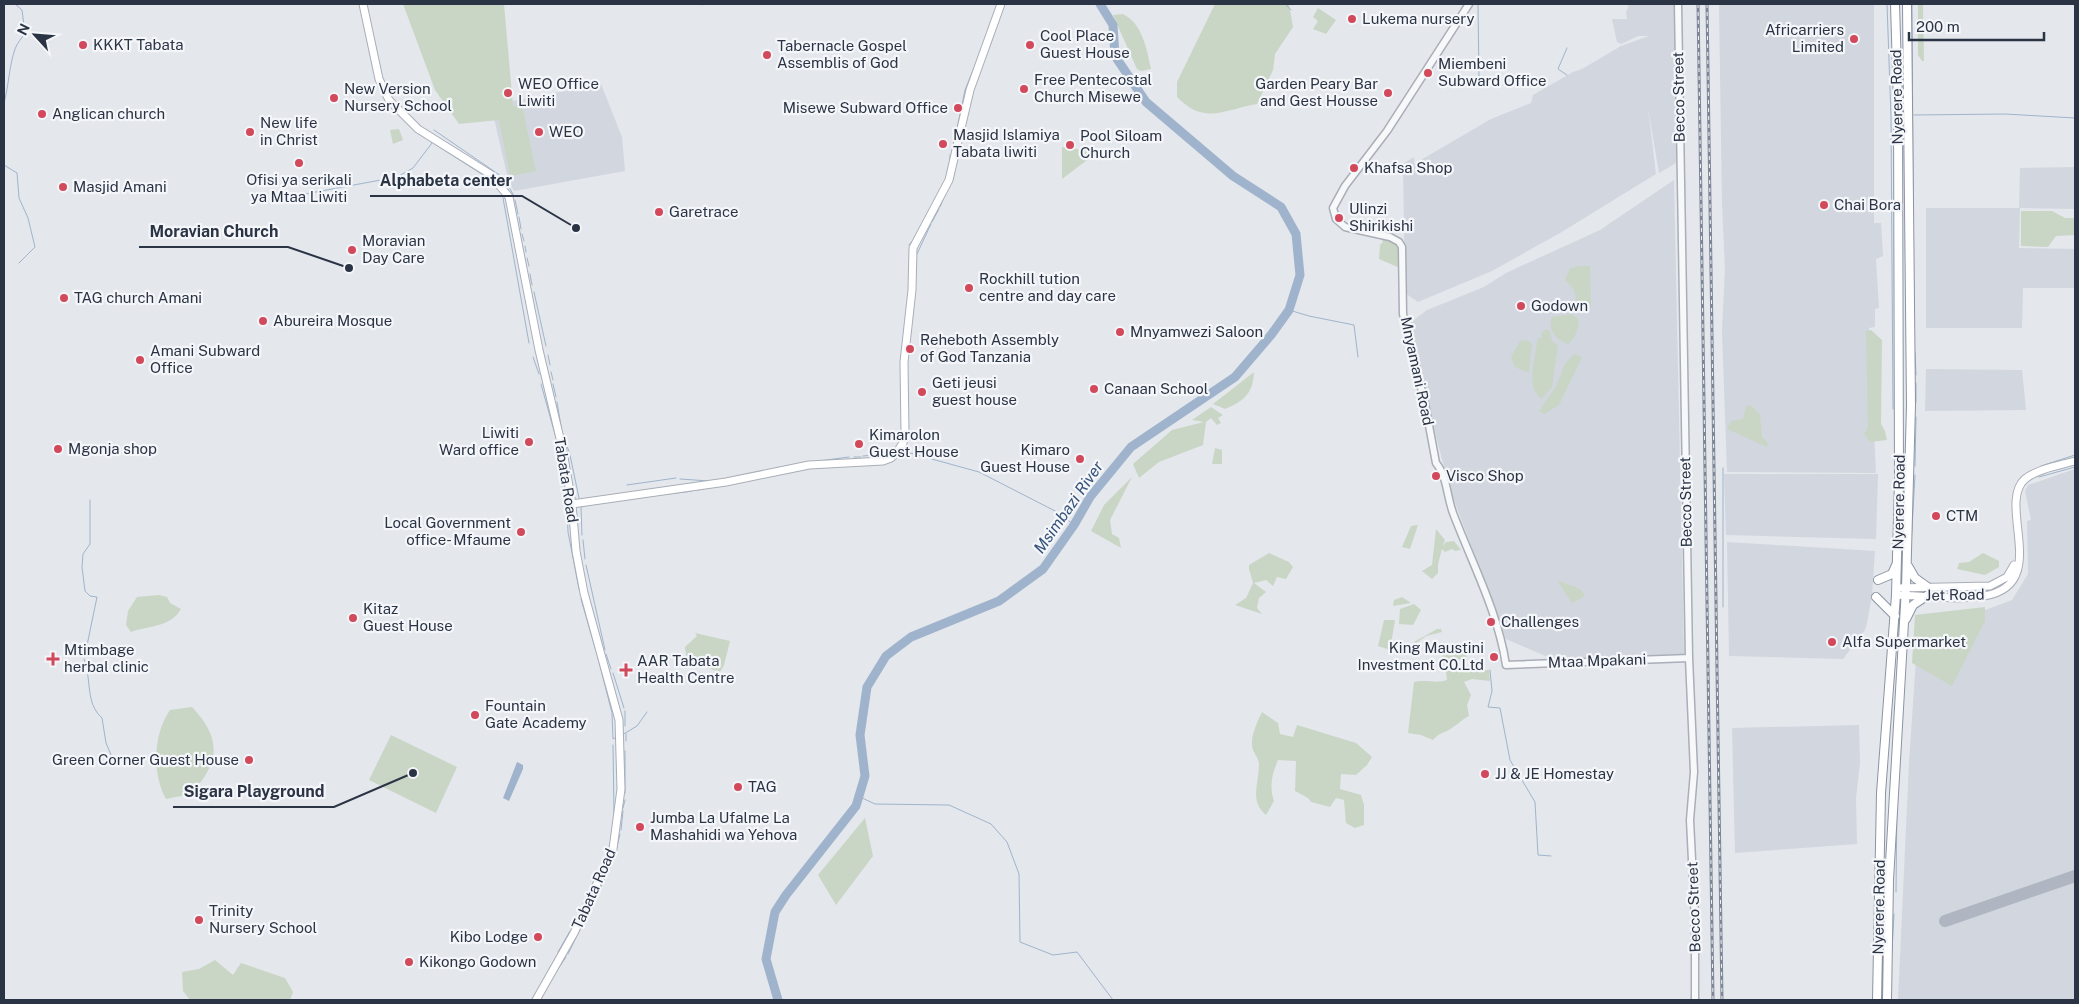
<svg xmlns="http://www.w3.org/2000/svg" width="2079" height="1004" font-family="'Public Sans',sans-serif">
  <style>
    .built { fill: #d2d6de }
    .green { fill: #c9d6c5 }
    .water { fill: #9fb4cc }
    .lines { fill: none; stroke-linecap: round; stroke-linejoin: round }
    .stream { stroke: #9fb4cc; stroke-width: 1 }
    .river { stroke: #9fb4cc; stroke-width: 9 }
    .taxiway { stroke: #b0b6c1; stroke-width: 12 }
    .tertiary-casing { stroke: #a9aeb7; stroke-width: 9 }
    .secondary-casing { stroke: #a9aeb7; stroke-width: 9 }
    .trunk-casing { stroke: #8b94a3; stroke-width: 10 }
    .tertiary { stroke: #f7f8fa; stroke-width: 6 }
    .secondary { stroke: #fff; stroke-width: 7 }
    .trunk { stroke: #fff; stroke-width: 8 }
    .rail-casing { stroke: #7d8696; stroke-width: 3 }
    .rail { stroke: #f4f6f9; stroke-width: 1; stroke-dasharray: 4; stroke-linecap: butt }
    .poi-dot { fill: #d1495b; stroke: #f4f6f9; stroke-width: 2 }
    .labels { text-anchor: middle; stroke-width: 4.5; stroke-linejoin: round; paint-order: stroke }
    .poi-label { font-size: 15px; fill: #2b3445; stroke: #f4f6f9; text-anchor: start }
    .street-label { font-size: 15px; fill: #2b3445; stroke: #f4f6f9 }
    .water-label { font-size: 16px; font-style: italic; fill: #34527a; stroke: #f4f6f9 }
    .leader { fill: none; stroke: #2b3445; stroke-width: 2 }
    .callout-dot { fill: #2b3445; stroke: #f4f6f9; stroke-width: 2 }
    .callout-label { font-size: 16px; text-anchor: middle; font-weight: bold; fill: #2b3445; stroke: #f4f6f9; stroke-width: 4.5; stroke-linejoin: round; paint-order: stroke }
  </style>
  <rect width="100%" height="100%" fill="#e4e7ec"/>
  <path class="built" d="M1629,4H1675L1676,163L1659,173L1648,108L1656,174L1560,233L1492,271L1418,302L1405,293L1403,164L1414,157V164L1491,119L1531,103L1533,95L1573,72L1582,69L1621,46L1649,36H1638L1621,44L1617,42L1612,19H1627L1626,13Z
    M1719,4H1874V223H1881L1883,256L1876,259L1879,308L1875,309V327L1869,328L1876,473L1727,472L1722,331L1725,269L1722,204Z
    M601,84L622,137L625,171L514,191L508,179L493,114L501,103Z
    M2075,167V209L2020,208L2019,248L2075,249V288H2023L2022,328H1926V208H2019L2020,168Z
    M1674,180L1684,654L1550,658L1506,639L1451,492L1406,326L1427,310L1484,287L1506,273L1600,230Z
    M1926,369L2022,370L2026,410L1925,411Z
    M2075,469V1000H1898L1909,763L1919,615H1972L2012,600L2028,574L2027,521L2031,520L2025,491L2028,485Z
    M1724,474H1878L1876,539L1726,535Z
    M1727,542L1875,551L1872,595L1867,623L1865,630L1843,659L1729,656Z
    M1859,725L1860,763L1856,798L1857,844L1735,853L1732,728Z"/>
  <path class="green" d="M403,4H504L513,106L522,105L536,171L510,176L499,120L459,124L435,90Z
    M1215,4H1289L1293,27L1275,54L1273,70L1257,104C1223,110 1204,125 1177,97V82Z
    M1918,4H1923L1924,61H1922L1918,55Z
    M1318,8L1336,20L1326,34L1313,29L1318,21L1313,17Z
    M1123,14C1142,23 1147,49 1151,69L1141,71L1137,69L1113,15Z
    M399,129L403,140L393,144L390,130Z
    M1062,147L1090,151L1091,157L1062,179Z
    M2021,211H2052L2065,218H2075V211V235L2056,236L2048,247L2021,246Z
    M1383,236L1394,239L1400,248V268L1379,259L1380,245L1383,242L1381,238Z
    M1580,266H1590L1591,306L1589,308H1582L1575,303C1578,294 1572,286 1565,280L1570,268Z
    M1571,314L1578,319C1579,328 1576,338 1568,344C1556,340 1547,329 1552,317Z
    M1546,329L1550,331L1552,341L1558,346L1552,387L1542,399C1524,388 1536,355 1538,338H1542L1541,333Z
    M1871,330L1882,340L1881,424L1885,431L1887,440L1870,442L1864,434L1868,428L1866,331Z
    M1527,340L1532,344L1529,373L1515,367L1511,357L1520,341Z
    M1574,354L1582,357L1559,405L1544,414L1539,411L1556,386L1565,364Z
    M1254,372C1253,394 1244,401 1225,409L1213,404Z
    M1750,405L1760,414L1762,437L1768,443L1767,447L1727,429L1731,421L1743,419L1746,406Z
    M1211,407L1223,415L1218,418L1221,423L1217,425L1211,418L1206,422L1203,445L1159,462L1139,478L1133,464L1172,430L1204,422L1192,420Z
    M1215,448L1222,450V464H1212Z
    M1132,477L1110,520L1112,534L1119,538L1121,548L1091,531L1104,505Z
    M1418,525L1410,549L1402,547L1411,526Z
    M1436,529L1445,540L1443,546L1446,542L1454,541L1461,550L1455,551L1452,549L1445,552L1442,549L1438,564V573L1432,579L1422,571L1432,565Z
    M1269,553L1289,562L1293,567L1286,579L1277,577L1273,586L1266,580L1254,583L1266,592L1259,598L1257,608L1262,614L1235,605L1246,598L1253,583L1249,569V565Z
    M1983,553L1999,561V567L1985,575L1957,569L1959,563L1969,562Z
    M1557,580L1580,589L1585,596L1572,603Z
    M159,595L167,597L170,603L181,609C170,628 149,625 131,632L126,625L128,611L137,597Z
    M1402,597L1411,603L1393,606L1394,600Z
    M1414,604L1421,610L1413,625L1399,624L1400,609Z
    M1985,607V621L1952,686L1912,663L1915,615Z
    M1384,620H1395L1390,650L1378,646Z
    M1437,629H1441L1442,632L1426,636L1415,644L1414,642Z
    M695,633L730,641L724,665L720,672L687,661L685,647L697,636Z
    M1458,643L1467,648L1466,660L1442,658L1446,645Z
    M1489,670L1490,681L1472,679L1464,682L1471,695L1467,705L1469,716C1461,720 1460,723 1453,727C1446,733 1439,732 1433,740L1421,735L1408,733L1414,682C1426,679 1436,684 1447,680L1446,671Z
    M192,707C222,739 220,762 191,794L166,799C152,774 153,734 170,710Z
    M1262,712L1278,723L1280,734L1293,737L1297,725L1356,743L1372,757L1367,765L1356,775L1341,774L1340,789L1361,795L1364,805V825L1355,828L1346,823L1344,800L1336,798L1330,807L1311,802L1308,798L1295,791L1296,761L1278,760C1272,774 1269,786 1274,801L1266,815C1249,801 1259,784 1259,764C1259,759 1255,755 1253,750C1249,738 1257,723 1262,712Z
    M391,735L457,767L436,813L369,780Z
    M865,818L873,856L836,905L818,875Z
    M215,960L233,975L241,963L285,978L293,992L290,1000H190L183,991L182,972L199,969Z"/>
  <path class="water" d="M517,762L523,765V769L509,801L503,798Z"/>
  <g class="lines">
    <path class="stream" d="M701,4L702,5
      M1285,4L1291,10
      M1478,4L1479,79
      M1887,4L1891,117L1893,409
      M1912,4L1914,343
      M990,46L1003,7
      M1567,75L1558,69L1567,48
      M4,103C9,85 9,66 15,49C17,43 22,38 25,33L22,10L15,4
      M389,105L412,128
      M1914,115L2005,114L2075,118
      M957,129L965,90L978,58
      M434,130L501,176
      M419,134L425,138
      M430,141L491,180
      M953,149L956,132
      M950,161V155
      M4,165L17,173L19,198L28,218L35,247L19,263
      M505,180L514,196
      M503,198L529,343
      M278,199L397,177L413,168L432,143
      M515,200L518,214
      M940,207L948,188
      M519,217L521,229
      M932,222L939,209
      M522,234L524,241
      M909,245L913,240
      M525,246L526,252
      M917,254L931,224
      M527,258L529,266
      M530,274L532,285
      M534,292L546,346
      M1289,310L1309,316L1354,325L1358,357
      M1915,352L1916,375
      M548,355L550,365
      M533,357L539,374
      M551,372L553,380
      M1916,383V402
      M541,384L556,438
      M553,384L556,397
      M557,402L561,426
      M563,436L570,454
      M910,453L979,472L1059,513L1074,525
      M570,455L579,498
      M863,456L889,454
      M854,457H861
      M796,464L849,457
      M1915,466L1916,417
      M2041,466L2075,455
      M1723,468V607
      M2039,477L2075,467
      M680,479L709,481
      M565,484L566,500
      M627,485L676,478
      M698,490L707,488
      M686,492L696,490
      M668,494L685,492
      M567,509L568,532L579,589
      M582,535L581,507L588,505
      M583,540L585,559
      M1910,564L1915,475
      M586,565L605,650
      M581,599L596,651
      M597,654L612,713L613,739L617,737
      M606,654L611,669
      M85,655L97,597L90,596L85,591L82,567L83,554L90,544V500
      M84,659C92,680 85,703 102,718L106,743L112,757
      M1490,670L1492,691L1488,707L1500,708L1510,760L1535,802L1538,855L1551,856
      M613,673L624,708
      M625,711V726
      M1902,716L1908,621
      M626,734V741
      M622,735L637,726L647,712
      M613,745L614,815
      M625,793V751
      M860,797L875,804L949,805L991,824L1007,842L1019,874L1020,942L1053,955L1077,952L1113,1000
      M623,808L625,800
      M621,830L623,811
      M607,854L610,844
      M614,859L620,834
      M1896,892L1897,800
      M573,926L580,911
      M1892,950L1894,914
      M558,952L570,931
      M568,954L610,868
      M550,968L556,957
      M554,975L566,957"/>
    <path class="river" d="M778,1000L766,959L775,912L786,895L856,806L865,776L860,735L867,687L886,656L911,637L999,601L1043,569L1074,525L1090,497L1131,447L1235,377L1271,335L1289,310L1300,275L1296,234L1281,207L1233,176L1146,102L1115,56L1113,25L1100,4"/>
    <path class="taxiway" d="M1945,921L2075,876"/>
    <defs>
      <path id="tertiary" d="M1469,4L1387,131L1345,186L1333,208L1336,219L1345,227L1390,237L1399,242L1402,247L1403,314L1425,404L1436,463C1447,476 1447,497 1453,513C1472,563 1498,612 1506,665L1689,658
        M1678,4L1689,658L1694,772L1690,820L1695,920V1000"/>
      <path id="secondary" d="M363,4L379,79L389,100L418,129L490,174L509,197L539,350L563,451L572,504L576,551L584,593L619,720L621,789L613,849L574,933L536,1000
        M572,504L726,482L809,465L883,461L891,458L897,452L903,443L905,432L904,362L912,290L913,248L949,180L970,90L1001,4
        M1897,588L1990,586L2007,577L2014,565
        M1896,595C1925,596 1956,600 1984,596C2052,585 1996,504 2025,479C2037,469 2061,465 2075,461"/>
      <path id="trunk" d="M1908,566L1915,578L1929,588
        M1878,580L1892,574L1896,565
        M1876,597L1895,616
        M1906,619L1913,605L1928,595
        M1877,1000L1881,793L1896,595L1899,481L1898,104L1895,4
        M1887,1000L1889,880L1906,588L1911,405L1907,4"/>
    </defs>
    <use href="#tertiary" class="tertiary-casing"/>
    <use href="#secondary" class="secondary-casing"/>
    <use href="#trunk" class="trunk-casing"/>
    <use href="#tertiary" class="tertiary"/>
    <use href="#secondary" class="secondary"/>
    <use href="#trunk" class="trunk"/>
    <defs>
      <path id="rail" d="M1698,4L1713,1000
        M1707,4L1722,1000"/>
    </defs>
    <use href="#rail" class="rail-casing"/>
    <use href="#rail" class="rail"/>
  </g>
  <g class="poi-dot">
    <circle cx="1352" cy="19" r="5"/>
    <circle cx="1854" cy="39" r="5"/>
    <circle cx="83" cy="45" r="5"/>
    <circle cx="1030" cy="45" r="5"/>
    <circle cx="767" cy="55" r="5"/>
    <circle cx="1428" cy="73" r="5"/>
    <circle cx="1024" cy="89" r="5"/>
    <circle cx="508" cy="93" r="5"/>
    <circle cx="1388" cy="93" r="5"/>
    <circle cx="334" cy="98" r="5"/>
    <circle cx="958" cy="108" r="5"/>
    <circle cx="42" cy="114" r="5"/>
    <circle cx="250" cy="132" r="5"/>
    <circle cx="539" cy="132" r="5"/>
    <circle cx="943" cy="144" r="5"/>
    <circle cx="1070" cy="145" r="5"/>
    <circle cx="299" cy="163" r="5"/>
    <circle cx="1354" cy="168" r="5"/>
    <circle cx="63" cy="187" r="5"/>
    <circle cx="1824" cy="205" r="5"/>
    <circle cx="659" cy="212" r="5"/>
    <circle cx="1339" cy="218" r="5"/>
    <circle cx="352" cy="250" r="5"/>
    <circle cx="969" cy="288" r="5"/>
    <circle cx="64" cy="298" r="5"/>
    <circle cx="1521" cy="306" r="5"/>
    <circle cx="263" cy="321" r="5"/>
    <circle cx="1120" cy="332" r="5"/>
    <circle cx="910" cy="349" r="5"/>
    <circle cx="140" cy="360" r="5"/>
    <circle cx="1094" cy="389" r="5"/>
    <circle cx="922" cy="392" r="5"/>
    <circle cx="529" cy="442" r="5"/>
    <circle cx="859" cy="444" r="5"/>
    <circle cx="58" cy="449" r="5"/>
    <circle cx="1080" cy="459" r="5"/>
    <circle cx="1436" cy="476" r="5"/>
    <circle cx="1936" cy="516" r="5"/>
    <circle cx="521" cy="532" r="5"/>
    <circle cx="353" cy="618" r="5"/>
    <circle cx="1491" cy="622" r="5"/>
    <circle cx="1832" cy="642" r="5"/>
    <circle cx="1494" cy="657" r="5"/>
    <path d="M50.5 651.5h5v5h5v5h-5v5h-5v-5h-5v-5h5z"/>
    <path d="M623.5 662.5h5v5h5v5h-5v5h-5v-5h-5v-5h5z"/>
    <circle cx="475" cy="715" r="5"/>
    <circle cx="249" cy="760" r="5"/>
    <circle cx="1485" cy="774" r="5"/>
    <circle cx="738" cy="787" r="5"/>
    <circle cx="640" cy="827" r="5"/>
    <circle cx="199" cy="920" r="5"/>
    <circle cx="538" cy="937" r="5"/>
    <circle cx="409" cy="962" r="5"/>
  </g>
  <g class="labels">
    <g class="poi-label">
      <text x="1362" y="24">Lukema nursery</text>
      <text x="1844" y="35" text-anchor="end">Africarriers<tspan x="1844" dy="17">Limited</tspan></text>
      <text x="1040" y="41">Cool Place<tspan x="1040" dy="17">Guest House</tspan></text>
      <text x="93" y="50">KKKT Tabata</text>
      <text x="777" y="51">Tabernacle Gospel<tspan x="777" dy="17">Assemblis of God</tspan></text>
      <text x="1438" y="69">Miembeni<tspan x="1438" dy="17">Subward Office</tspan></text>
      <text x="1034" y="85">Free Pentecostal<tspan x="1034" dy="17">Church Misewe</tspan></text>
      <text x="518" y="89">WEO Office<tspan x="518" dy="17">Liwiti</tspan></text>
      <text x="1378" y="89" text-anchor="end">Garden Peary Bar<tspan x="1378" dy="17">and Gest Housse</tspan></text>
      <text x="344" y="94">New Version<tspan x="344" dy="17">Nursery School</tspan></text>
      <text x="948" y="113" text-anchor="end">Misewe Subward Office</text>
      <text x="52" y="119">Anglican church</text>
      <text x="260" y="128">New life<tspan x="260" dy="17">in Christ</tspan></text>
      <text x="549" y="137">WEO</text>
      <text x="953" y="140">Masjid Islamiya<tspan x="953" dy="17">Tabata liwiti</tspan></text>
      <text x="1080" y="141">Pool Siloam<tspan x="1080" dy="17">Church</tspan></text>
      <text x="1364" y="173">Khafsa Shop</text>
      <text x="299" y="185" text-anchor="middle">Ofisi ya serikali<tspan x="299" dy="17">ya Mtaa Liwiti</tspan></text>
      <text x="73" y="192">Masjid Amani</text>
      <text x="1834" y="210">Chai Bora</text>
      <text x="1349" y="214">Ulinzi<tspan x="1349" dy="17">Shirikishi</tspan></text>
      <text x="669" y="217">Garetrace</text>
      <text x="362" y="246">Moravian<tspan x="362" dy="17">Day Care</tspan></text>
      <text x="979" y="284">Rockhill tution<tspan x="979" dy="17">centre and day care</tspan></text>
      <text x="74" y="303">TAG church Amani</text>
      <text x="1531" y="311">Godown</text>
      <text x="273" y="326">Abureira Mosque</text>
      <text x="1130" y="337">Mnyamwezi Saloon</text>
      <text x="920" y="345">Reheboth Assembly<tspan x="920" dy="17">of God Tanzania</tspan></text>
      <text x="150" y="356">Amani Subward<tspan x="150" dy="17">Office</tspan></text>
      <text x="932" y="388">Geti jeusi<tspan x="932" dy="17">guest house</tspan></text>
      <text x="1104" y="394">Canaan School</text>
      <text x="519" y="438" text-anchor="end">Liwiti<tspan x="519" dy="17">Ward office</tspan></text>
      <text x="869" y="440">Kimarolon<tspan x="869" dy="17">Guest House</tspan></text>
      <text x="68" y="454">Mgonja shop</text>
      <text x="1070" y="455" text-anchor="end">Kimaro<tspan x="1070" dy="17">Guest House</tspan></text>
      <text x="1446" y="481">Visco Shop</text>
      <text x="1946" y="521">CTM</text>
      <text x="511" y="528" text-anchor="end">Local Government<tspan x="511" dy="17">office- Mfaume</tspan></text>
      <text x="363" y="614">Kitaz<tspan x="363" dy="17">Guest House</tspan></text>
      <text x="1501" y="627">Challenges</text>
      <text x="1842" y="647">Alfa Supermarket</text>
      <text x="1484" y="653" text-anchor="end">King Maustini<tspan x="1484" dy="17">Investment C0.Ltd</tspan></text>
      <text x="64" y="655">Mtimbage<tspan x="64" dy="17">herbal clinic</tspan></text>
      <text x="637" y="666">AAR Tabata<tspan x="637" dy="17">Health Centre</tspan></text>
      <text x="485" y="711">Fountain<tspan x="485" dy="17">Gate Academy</tspan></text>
      <text x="239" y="765" text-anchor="end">Green Corner Guest House</text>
      <text x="1495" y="779">JJ &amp; JE Homestay</text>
      <text x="748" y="792">TAG</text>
      <text x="650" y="823">Jumba La Ufalme La<tspan x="650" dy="17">Mashahidi wa Yehova</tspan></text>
      <text x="209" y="916">Trinity<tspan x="209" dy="17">Nursery School</tspan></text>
      <text x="528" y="942" text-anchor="end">Kibo Lodge</text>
      <text x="419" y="967">Kikongo Godown</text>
    </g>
    <g class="street-label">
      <text transform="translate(1679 97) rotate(-91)" y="5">Becco Street</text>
      <text transform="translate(1897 97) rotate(-91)" y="5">Nyerere Road</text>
      <text transform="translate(1417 371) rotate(78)" y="5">Mnyamani Road</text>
      <text transform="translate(566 480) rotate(81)" y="5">Tabata Road</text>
      <text transform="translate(1686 502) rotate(-91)" y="5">Becco Street</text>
      <text transform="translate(1899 502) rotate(-89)" y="5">Nyerere Road</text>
      <text transform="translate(1955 595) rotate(-1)" y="5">Jet Road</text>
      <text transform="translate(1597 661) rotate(-2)" y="5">Mtaa Mpakani</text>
      <text transform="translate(594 889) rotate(-66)" y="5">Tabata Road</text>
      <text transform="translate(1694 907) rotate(-92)" y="5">Becco Street</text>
      <text transform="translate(1879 907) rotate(-89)" y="5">Nyerere Road</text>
    </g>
    <g class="water-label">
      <text transform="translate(1068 507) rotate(-55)" y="6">Msimbazi River</text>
    </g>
  </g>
  <path class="leader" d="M576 228L522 196H370M349 268L288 247H139M413 773L334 807H173"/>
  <g class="callout-dot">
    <circle cx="576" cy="228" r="5"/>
    <circle cx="349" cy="268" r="5"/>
    <circle cx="413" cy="773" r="5"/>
  </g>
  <g class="callout-label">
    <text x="446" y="186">Alphabeta center</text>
    <text x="214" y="237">Moravian Church</text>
    <text x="254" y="797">Sigara Playground</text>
  </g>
  <rect width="2079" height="1004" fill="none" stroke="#2b3445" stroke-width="10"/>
  <g transform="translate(35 35) rotate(296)" stroke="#f4f6f9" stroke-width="4" paint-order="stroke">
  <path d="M0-4L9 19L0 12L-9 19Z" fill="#2b3445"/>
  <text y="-8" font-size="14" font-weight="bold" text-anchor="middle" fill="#2b3445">N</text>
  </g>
  <path d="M1909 32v8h135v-8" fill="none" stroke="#2b3445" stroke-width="2.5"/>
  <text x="1916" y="32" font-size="15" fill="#2b3445" stroke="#f4f6f9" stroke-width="4" paint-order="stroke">200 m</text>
</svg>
